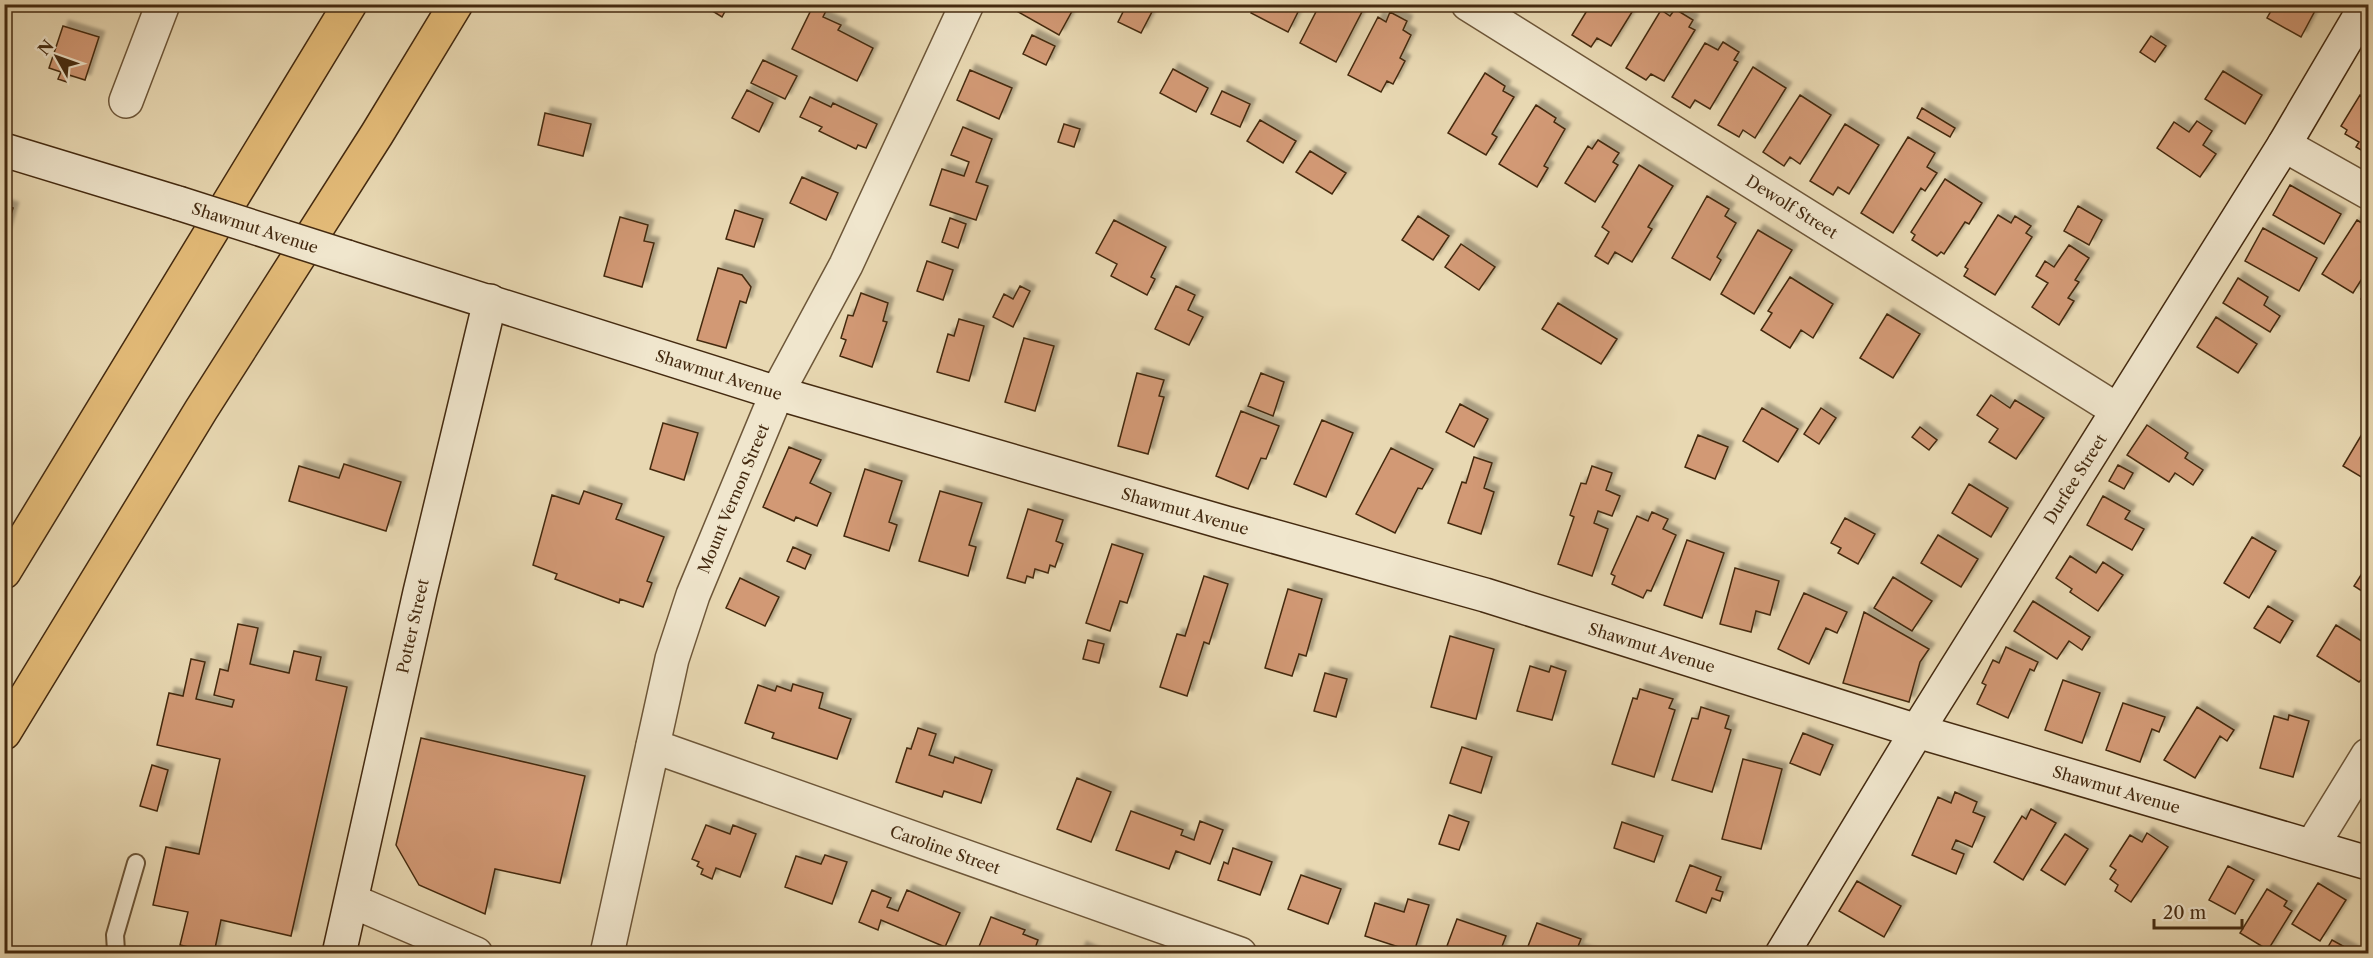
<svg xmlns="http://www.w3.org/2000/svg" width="2373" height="958" font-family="'Libre Caslon Text',serif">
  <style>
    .building { fill: #d29974; stroke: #442a10; stroke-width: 1.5; filter: url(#shadow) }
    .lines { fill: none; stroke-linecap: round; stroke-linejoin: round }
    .lane-casing { stroke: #6d5638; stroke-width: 20 }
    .street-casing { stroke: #6d5638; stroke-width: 36 }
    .secondary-casing { stroke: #442a10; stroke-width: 36 }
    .highway-casing { stroke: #442a10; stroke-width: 36 }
    .lane { stroke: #f0e6cd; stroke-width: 16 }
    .street { stroke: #f0e6cd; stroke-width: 33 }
    .secondary { stroke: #f0e6cd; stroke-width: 33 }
    .highway { stroke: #e4bc79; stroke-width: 33 }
    .secondary-bridge-casing { stroke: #442a10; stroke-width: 36; stroke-linecap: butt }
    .secondary-bridge { stroke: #f0e6cd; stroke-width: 33 }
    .labels { text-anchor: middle; stroke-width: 4.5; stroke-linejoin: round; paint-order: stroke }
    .street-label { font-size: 16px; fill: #442a10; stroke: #f0e6cd }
  </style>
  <defs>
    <filter id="shadow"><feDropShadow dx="5.5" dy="-5.5" stdDeviation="1.5" flood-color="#0004"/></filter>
  </defs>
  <rect width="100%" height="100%" fill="#e8d8b2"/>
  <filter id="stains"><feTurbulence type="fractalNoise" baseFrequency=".00333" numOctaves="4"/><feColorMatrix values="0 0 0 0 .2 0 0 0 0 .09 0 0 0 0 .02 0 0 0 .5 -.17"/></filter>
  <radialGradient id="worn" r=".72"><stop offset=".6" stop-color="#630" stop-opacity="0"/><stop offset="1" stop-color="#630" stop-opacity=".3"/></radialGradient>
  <path class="building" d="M701,4H729L722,17Z
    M814,4L827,9L823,17L841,25L838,30L873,48L857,81L792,49Z
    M1004,4H1076L1059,35Z
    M1127,4H1156L1141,33L1118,22Z
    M1256,4H1302L1288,32L1251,13Z
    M1320,4H1366L1336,62L1300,43Z
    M1591,4H1637L1611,46L1597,38L1591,47L1572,35Z
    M2275,4H2312L2317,7L2301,37L2267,18Z
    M1675,9L1693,20L1689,27L1695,30L1664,81L1651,74L1646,80L1626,68L1661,10L1670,16Z
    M1390,12L1407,21L1403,30L1411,35L1400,58L1405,61L1393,84L1387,81L1381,92L1348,75L1378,17L1386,22Z
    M63,26L99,37L85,80L69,75L67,82L58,79L61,72L49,68Z
    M1032,35L1055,46L1046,65L1023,54Z
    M2151,36L2166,46L2155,62L2140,52Z
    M1723,42L1739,52L1734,60L1738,62L1710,109L1695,100L1690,108L1672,97L1705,43L1718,50Z
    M763,60L797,76L785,99L751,83Z
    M1753,67L1786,88L1755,138L1743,130L1739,137L1718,125Z
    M1173,69L1208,88L1196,112L1160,93Z
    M970,70L1012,88L999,119L957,100Z
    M2223,71L2262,95L2245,124L2205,99Z
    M1485,73L1505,86L1503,91L1514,97L1492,134L1497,137L1486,155L1448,133Z
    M747,90L773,103L759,132L732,118Z
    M1222,91L1250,104L1240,127L1211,114Z
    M1800,95L1831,115L1800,164L1790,157L1784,166L1763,152Z
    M2360,95L2368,100V154L2356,147L2359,142L2345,134L2347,130L2341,126Z
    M810,97L831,107L833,103L877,124L866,148L858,145L856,149L819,131L822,127L800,117Z
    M1536,105L1556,118L1554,122L1565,129L1544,166L1548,168L1537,187L1499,164Z
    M1922,108L1955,128L1950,137L1917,118Z
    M545,113L591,124L583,156L538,145Z
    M1260,120L1296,141L1283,163L1247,141Z
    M2197,121L2212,131L2203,145L2216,154L2200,177L2157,148L2174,122L2189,132Z
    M1064,124L1080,129L1074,147L1058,142Z
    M1845,124L1879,145L1849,194L1838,187L1833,195L1810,181Z
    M963,127L992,139L976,182L988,186L976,220L930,205L942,169L964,176L969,162L951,155Z
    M1908,137L1935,153L1927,167L1937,173L1925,191L1921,188L1893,233L1861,213Z
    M1598,140L1619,153L1613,162L1618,165L1595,202L1565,183L1588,146L1592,149Z
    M1310,151L1346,173L1332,194L1296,172Z
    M1639,165L1673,186L1648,227L1652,229L1632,262L1615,252L1608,264L1595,256L1609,232L1602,227Z
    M802,177L838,193L826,220L790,203Z
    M1945,179L1982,203L1969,224L1965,222L1944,254L1941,252L1937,256L1912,240L1915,235L1911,232Z
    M2290,185L2341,214L2324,244L2273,215Z
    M1707,196L1729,209L1725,216L1736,223L1717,257L1721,260L1710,280L1672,258Z
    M4,205L13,208L5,234H4Z
    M2078,206L2102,220L2089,245L2064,231Z
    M735,210L763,219L754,247L726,239Z
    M1998,215L2011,223L2015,216L2031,226L2026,233L2032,237L1995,295L1964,276L1968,269L1965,267Z
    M1418,216L1449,236L1433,260L1402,240Z
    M620,217L648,225L644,241L654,243L642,287L604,276Z
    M950,218L966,224L958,248L942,242Z
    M1114,220L1166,247L1151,277L1155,279L1147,295L1111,276L1117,264L1096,253Z
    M2357,220L2368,227V269L2353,293L2322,274Z
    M2263,228L2317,258L2299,291L2245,261Z
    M1758,230L1792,250L1754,314L1721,294Z
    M1461,244L1495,267L1479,290L1445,267Z
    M2069,245L2089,258L2075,280L2079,282L2068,298L2074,301L2059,325L2032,307L2048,283L2036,276L2045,261L2054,267Z
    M927,261L953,270L943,300L917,291Z
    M718,268L742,275L751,287L746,303L740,301L726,348L697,340Z
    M1790,277L1833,304L1813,338L1801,330L1790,348L1761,330L1772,313L1768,311Z
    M2238,278L2268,297L2264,305L2280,316L2270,332L2223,303Z
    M1020,286L1030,291L1013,327L993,317L1004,294L1013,299Z
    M1176,286L1195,295L1188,310L1203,317L1189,345L1155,329Z
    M2368,287V304L2361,299Z
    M861,293L888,303L883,321L887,322L872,367L840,356L846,340L841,338L848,315L853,316Z
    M1558,303L1617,339L1601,364L1542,329Z
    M1887,314L1920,334L1893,378L1860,358Z
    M2216,317L2257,344L2238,373L2197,347Z
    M959,319L984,326L969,381L937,372L948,334L954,336Z
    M1024,338L1054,346L1035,411L1005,402Z
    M1137,373L1164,380L1159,396L1164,397L1148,454L1118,446Z
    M1261,373L1284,382L1273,416L1248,406Z
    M1991,395L2010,408L2015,400L2044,418L2016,459L1989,442L1998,429L1977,415Z
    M1460,404L1488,419L1474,447L1446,432Z
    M1762,408L1798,429L1778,462L1743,441Z
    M1821,408L1836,418L1819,444L1804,434Z
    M1241,411L1279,426L1266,459L1261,458L1248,489L1216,476Z
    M1322,420L1353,433L1326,497L1294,484Z
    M663,423L698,433L684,480L650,469Z
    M2368,424V481L2343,466Z
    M2147,425L2188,453L2185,458L2203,470L2193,485L2175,473L2169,482L2127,455Z
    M1920,427L1937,440L1929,450L1912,437Z
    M1698,435L1728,447L1715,479L1685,467Z
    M789,447L821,460L810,483L831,493L817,526L796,517L794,521L763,507Z
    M1391,448L1433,469L1422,489L1418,488L1395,533L1356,514Z
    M1474,457L1492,463L1484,488L1494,492L1481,534L1448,523L1462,482L1466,483Z
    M344,464L401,482L386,531L289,501L299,466L339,478Z
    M2118,465L2133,473L2124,489L2109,481Z
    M1592,466L1612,473L1606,490L1620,496L1612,516L1598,511L1594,523L1608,529L1592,576L1558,564L1574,517L1570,515L1581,483L1586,484Z
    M865,469L902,481L889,522L897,525L889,551L844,536Z
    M1969,484L2008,508L1991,537L1952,513Z
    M584,491L622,504L616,519L664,537L647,581L652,583L643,607L620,599L619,603L555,579L557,574L533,565L552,495L579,504Z
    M940,491L982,503L969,545L976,547L968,576L919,561Z
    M2103,496L2130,511L2125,519L2144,529L2132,550L2087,525Z
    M1028,509L1063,520L1056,541L1063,544L1055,567L1050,565L1048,573L1035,569L1033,578L1027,576L1025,583L1007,578Z
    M1652,512L1668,519L1663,529L1676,535L1651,591L1647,590L1643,598L1612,584L1615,576L1611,574L1637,516L1648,521Z
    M1845,518L1875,534L1858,564L1838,553L1841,548L1831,543Z
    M1938,535L1978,559L1961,587L1921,563Z
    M2252,537L2276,551L2249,598L2224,583Z
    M1687,540L1724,553L1702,618L1664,605Z
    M1112,544L1143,554L1127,603L1120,601L1110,631L1086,623Z
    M793,547L811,555L805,569L787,561Z
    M2070,556L2096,573L2103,562L2123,575L2098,611L2070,592L2072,589L2056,578Z
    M2368,564V595L2354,586Z
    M1735,568L1779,581L1770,615L1756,611L1751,632L1720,624Z
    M1204,576L1228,584L1209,644L1204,642L1187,696L1160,687L1177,634L1185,636Z
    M1893,577L1932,601L1912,631L1874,608Z
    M740,578L779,597L765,626L726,608Z
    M1288,589L1322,599L1306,656L1299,654L1292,676L1265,668Z
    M1804,593L1847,612L1837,633L1826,628L1809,664L1778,649Z
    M2033,601L2090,637L2082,650L2069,641L2057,659L2014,631Z
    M2268,606L2293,621L2280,643L2254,628Z
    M1864,612L1929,649L1920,662L1909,702L1843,683Z
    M238,624L258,628L250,664L289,673L294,651L321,657L316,680L347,687L291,936L221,920L214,953L180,945L188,912L153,905L166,847L199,854L220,759L157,745L169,693L183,696L191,659L205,662L196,699L232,707L234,700L214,695L220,669L228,671Z
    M2336,625L2368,645V683L2362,679L2359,682L2317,656Z
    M1450,636L1494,649L1476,719L1431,707Z
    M1088,640L1104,644L1099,663L1083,659Z
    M2006,647L2038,662L2034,671L2030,669L2008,718L1977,704L1986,685L1982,683L1993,660L1999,663Z
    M1530,666L1549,672L1551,666L1566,671L1552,720L1517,711Z
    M1325,673L1347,679L1336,717L1314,711Z
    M2063,680L2100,693L2082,743L2045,730Z
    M793,684L823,693L819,708L851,719L837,759L772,738L774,733L745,723L758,685L775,691L777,686L791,691Z
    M1640,689L1673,699L1669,708L1675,710L1654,777L1612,764L1633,698L1637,699Z
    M2123,703L2165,717L2159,732L2152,729L2140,762L2106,750Z
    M1701,707L1729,716L1725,728L1731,730L1712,792L1672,780L1692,718L1698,719Z
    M2197,707L2234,730L2227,741L2220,736L2195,778L2164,760Z
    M2289,715L2309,721L2293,777L2260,768L2274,716L2288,720Z
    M918,728L936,734L929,755L953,763L955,757L992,770L981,803L944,791L942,797L896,782L907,748L911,749Z
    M1803,733L1833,745L1820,775L1790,763Z
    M421,738L585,776L560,883L495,869L485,914L419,885L396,845Z
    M1462,747L1492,757L1481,793L1450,783Z
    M1743,759L1782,769L1761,849L1722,839Z
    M152,765L168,770L157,811L140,806Z
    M1077,778L1111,792L1091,842L1057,829Z
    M1955,792L1977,802L1973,812L1985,817L1972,847L1956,840L1952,849L1964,854L1956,874L1912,855L1938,797L1951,803Z
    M2031,809L2056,823L2023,880L1994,862L2022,816L2026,819Z
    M1131,811L1183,830L1181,835L1194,840L1200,821L1223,830L1210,864L1176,851L1169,869L1116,850Z
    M1449,815L1469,822L1459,850L1439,844Z
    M1622,822L1663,836L1654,862L1614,848Z
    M706,825L730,834L733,825L756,834L740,877L716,868L712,879L701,874L703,869L697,866L699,862L692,859Z
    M2147,833L2168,847L2131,902L2115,891L2118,885L2110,879L2116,870L2110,866L2130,835L2142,842Z
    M2065,834L2088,849L2065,885L2041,870Z
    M1233,848L1272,862L1260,895L1218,880L1224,862L1228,864Z
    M825,855L847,862L832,904L785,887L796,856L821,864Z
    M1690,865L1721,877L1716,890L1723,892L1720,901L1712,898L1706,913L1676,901Z
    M2228,866L2254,880L2235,914L2209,900Z
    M1301,875L1341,889L1328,924L1288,909Z
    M1857,881L1901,906L1884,937L1839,911Z
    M2318,883L2346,900L2320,941L2292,924Z
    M2267,889L2287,901L2284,906L2292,911L2268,950L2240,933Z
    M872,890L891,898L887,907L898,911L907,890L960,913L945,947L881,920L878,930L859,922Z
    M1408,899L1429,905L1414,952L1365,936L1375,903L1404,912Z
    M991,917L1025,930L1023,934L1038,940L1033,954H976Z
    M1457,919L1506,936L1499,954H1444Z
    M1537,923L1581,939L1577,949L1591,954H1525Z
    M2332,940L2354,952L2353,954H2324Z
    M1081,947L1096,954H1078Z"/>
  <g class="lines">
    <defs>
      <path id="lane" d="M119,954L116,951L115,935L136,863"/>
      <g id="street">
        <path id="s1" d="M1468,4L2117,410"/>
        <path d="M126,101L163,4"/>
        <path d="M2284,145L2368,192"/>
        <path id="s2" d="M653,746L1240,954"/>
        <path d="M2312,846L2368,755"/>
        <path d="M352,901L476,954"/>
        <path id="s3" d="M607,954L672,659L693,595L777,393L846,265L967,4"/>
      </g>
      <g id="secondary">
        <path d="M4,150L178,203"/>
        <path id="s4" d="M347,257L777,393L1226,523L1485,595L1917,731L2368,863"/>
        <path id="s5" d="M339,954L420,592L490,301"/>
        <path id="s6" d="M1782,954L1917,731L2284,145L2367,4"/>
      </g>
      <path id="highway" d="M4,572L350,4
        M4,733L201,410L377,134L456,4"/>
    </defs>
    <use href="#lane" class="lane-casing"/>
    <use href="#street" class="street-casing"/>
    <use href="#secondary" class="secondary-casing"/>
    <use href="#highway" class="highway-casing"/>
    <use href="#lane" class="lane"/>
    <use href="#street" class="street"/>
    <use href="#secondary" class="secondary"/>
    <use href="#highway" class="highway"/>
    <defs>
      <g id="secondary-bridge">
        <path id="s7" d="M178,203L347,257"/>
      </g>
    </defs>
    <use href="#secondary-bridge" class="secondary-bridge-casing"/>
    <use href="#secondary-bridge" class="secondary-bridge"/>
  </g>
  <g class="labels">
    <g class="street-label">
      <text dy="6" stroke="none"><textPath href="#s1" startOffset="382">Dewolf Street</textPath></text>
      <text dy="6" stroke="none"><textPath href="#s7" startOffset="81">Shawmut Avenue</textPath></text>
      <text dy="6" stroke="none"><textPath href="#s4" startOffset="390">Shawmut Avenue</textPath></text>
      <text dy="6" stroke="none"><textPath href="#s6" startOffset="558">Durfee Street</textPath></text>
      <text dy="6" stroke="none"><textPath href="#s3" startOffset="474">Mount Vernon Street</textPath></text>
      <text dy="6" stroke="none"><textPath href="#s4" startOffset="876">Shawmut Avenue</textPath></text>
      <text dy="6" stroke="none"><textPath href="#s5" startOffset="336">Potter Street</textPath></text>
      <text dy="6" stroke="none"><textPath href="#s4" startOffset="1362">Shawmut Avenue</textPath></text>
      <text dy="6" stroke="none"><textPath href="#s4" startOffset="1848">Shawmut Avenue</textPath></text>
      <text dy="6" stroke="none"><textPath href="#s2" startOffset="310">Caroline Street</textPath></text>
    </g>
  </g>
  <rect width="2373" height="958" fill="none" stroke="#e8d8b2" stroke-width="24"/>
  <rect x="6" y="6" width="2361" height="946" fill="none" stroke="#442a10" stroke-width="3"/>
  <rect x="12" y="12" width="2349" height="934" fill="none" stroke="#442a10" stroke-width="1.5"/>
  <g transform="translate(57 57) rotate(310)" stroke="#f0e6cd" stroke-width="4.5" paint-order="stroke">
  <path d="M0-4.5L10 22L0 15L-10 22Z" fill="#442a10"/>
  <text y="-9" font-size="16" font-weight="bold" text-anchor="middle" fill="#442a10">N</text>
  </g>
  <path d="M2154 919v9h88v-9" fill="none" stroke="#442a10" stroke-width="3"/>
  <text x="2163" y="919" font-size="18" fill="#442a10" stroke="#f0e6cd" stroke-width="4.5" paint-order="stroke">20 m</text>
  <rect width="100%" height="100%" filter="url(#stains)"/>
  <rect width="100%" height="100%" fill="url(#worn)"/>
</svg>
